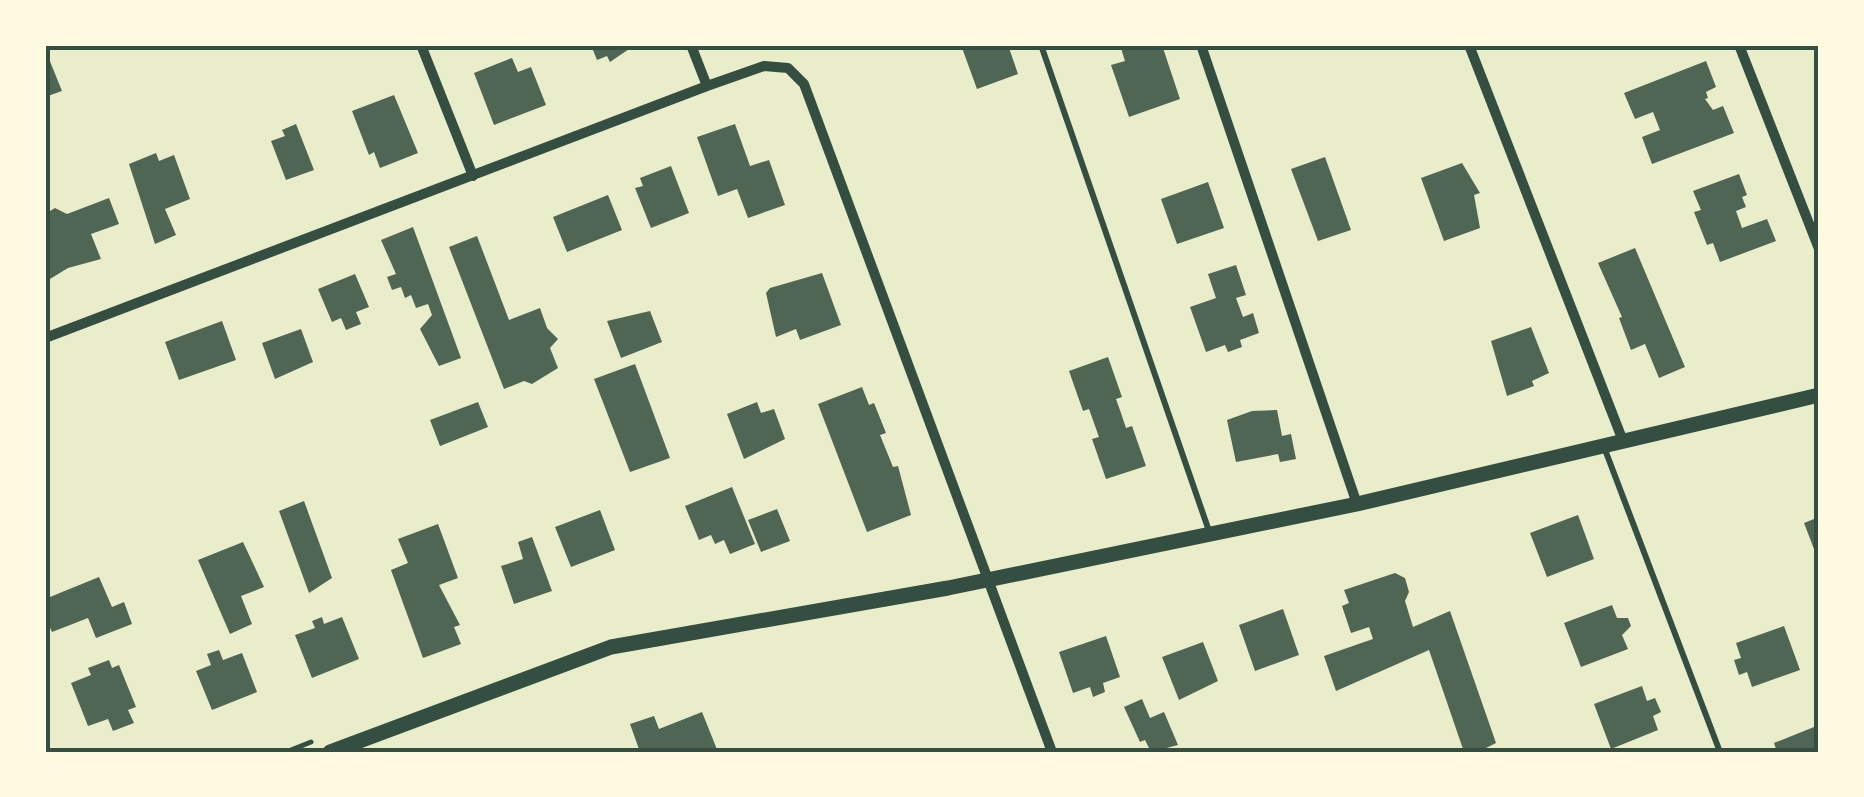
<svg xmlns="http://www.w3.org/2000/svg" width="1864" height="797" font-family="Merriweather,serif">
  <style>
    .building { fill: #4f6655 }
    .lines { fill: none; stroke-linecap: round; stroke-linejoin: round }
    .path { stroke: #344e41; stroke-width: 5 }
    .service { stroke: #344e41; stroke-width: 6 }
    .minor { stroke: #344e41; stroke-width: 10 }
    .tertiary { stroke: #344e41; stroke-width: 15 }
    .neatline { fill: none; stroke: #344e41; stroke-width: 4 }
  </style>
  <rect width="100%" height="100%" fill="#e9edc9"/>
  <path class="building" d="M591,45H635L610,62L607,56L597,60Z
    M961,45H1008L1018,74L977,89Z
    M1120,45H1162L1180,99L1129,117L1111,65L1125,61Z
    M45,49L62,91L45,97Z
    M512,58L518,72L531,67L546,105L494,125L474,73Z
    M1706,61L1716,87L1706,92L1708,98L1705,99L1713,110L1723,106L1734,133L1652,164L1642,137L1660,130L1653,112L1635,119L1624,93Z
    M394,95L418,153L380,168L374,152L369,155L352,111Z
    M296,124L314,170L286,180L271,141L285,136L282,130Z
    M735,124L750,166L769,160L785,205L748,218L737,189L718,196L697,137Z
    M156,153L159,161L174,155L190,199L165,209L176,235L155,244L129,164Z
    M1325,157L1351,230L1318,241L1291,169Z
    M1462,163L1480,193L1474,195L1480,228L1444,241L1421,178Z
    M671,166L689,213L651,228L635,188L643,186L640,178Z
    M1739,174L1747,195L1742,197L1746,207L1736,211L1742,228L1767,219L1776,241L1720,262L1713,243L1707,245L1694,212L1701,210L1693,191Z
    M1208,182L1224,228L1177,244L1161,199Z
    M608,195L622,230L567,252L553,217Z
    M109,198L119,224L91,234L101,259L68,268L50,279L45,267V214L55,208L67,214Z
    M413,227L461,358L439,366L420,329L432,315L428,304L416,308L411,295L405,298L401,287L392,290L387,277L396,274L381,240Z
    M477,236L509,320L540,308L547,328L558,339L550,348L558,368L532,384L524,381L504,389L449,247Z
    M1635,248L1685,367L1659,378L1645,344L1631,350L1619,318L1622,317L1598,263Z
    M1236,265L1246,295L1236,298L1243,317L1253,313L1259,333L1240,340L1242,347L1228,352L1225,345L1206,352L1190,307L1216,298L1208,274Z
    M822,273L841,325L800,340L796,329L776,337L766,293L770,288Z
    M355,274L369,307L356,312L361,324L346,330L341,318L332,322L318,289Z
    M650,311L662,342L621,358L607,321Z
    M222,321L236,360L179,380L165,342Z
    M1531,327L1549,373L1532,381L1534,386L1507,396L1491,341Z
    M301,329L313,362L275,379L262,343Z
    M1108,357L1122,397L1116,399L1121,413L1126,428L1132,426L1146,466L1106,479L1092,439L1099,437L1089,409L1083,411L1069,371Z
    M635,364L670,458L630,472L594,379Z
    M862,387L869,405L874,403L886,433L880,435L893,467L898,466L911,515L867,532L818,404Z
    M478,402L488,427L440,446L430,420Z
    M757,402L761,413L774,409L785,439L744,459L727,414Z
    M1277,410L1282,436L1291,434L1296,459L1280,462L1278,454L1236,462L1227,420L1252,411Z
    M732,487L755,544L730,554L724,540L715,544L711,535L699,540L685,506Z
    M304,501L332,578L309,593L279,511Z
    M777,509L790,541L761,552L748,520Z
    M600,510L615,550L571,567L555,527Z
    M1578,515L1594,559L1547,577L1530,533Z
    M1819,517V562L1804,523Z
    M438,524L458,578L439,585L460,625L454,627L461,644L423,658L391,570L408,563L398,539Z
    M532,537L552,591L514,604L501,566L523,559L518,542Z
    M243,542L264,587L241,596L252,624L230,634L198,560Z
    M1395,573L1405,578L1409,592L1405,601L1413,627L1450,611L1496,743L1478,752H1464L1429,650L1336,691L1324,656L1373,639L1369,627L1351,633L1342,606L1349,603L1344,590Z
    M99,577L112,607L124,602L132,624L96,638L88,618L52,632L45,616V599Z
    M1612,605L1617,618H1628L1631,626L1622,635L1628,649L1581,667L1564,623Z
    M1283,609L1299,655L1255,671L1239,625Z
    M322,617L324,624L342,617L359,659L312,678L295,635L315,628L312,621Z
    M1784,626L1800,670L1752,687L1747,672L1739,675L1734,660L1741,658L1736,643Z
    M1106,636L1120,677L1103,683L1105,692L1093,697L1090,687L1073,693L1059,652Z
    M1203,642L1218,681L1179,700L1162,657Z
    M219,650L223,660L242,653L257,692L212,710L196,671L211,665L207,654Z
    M109,660L112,668L119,665L136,707L128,710L134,723L113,731L108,719L88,726L71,683L91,675L88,668Z
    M1642,686L1647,701L1655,698L1661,712L1653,716L1658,730L1611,749L1594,704Z
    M1142,699L1150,718L1164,712L1178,745L1151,752L1145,740L1140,742L1124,707Z
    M702,712L718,752H640L630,724L654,716L659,729Z
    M1819,725V752H1777L1774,743Z"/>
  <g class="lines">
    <path class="path" d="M286,752L311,742"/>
    <path class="service" d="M1041,45L1209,531
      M1604,447L1720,752"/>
    <path class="minor" d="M421,45L473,176
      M691,45L707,86
      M1201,45L1357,504
      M1469,45L1623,441
      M1739,45L1819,249
      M45,338L707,86L764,66L788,68L804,84L1052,752"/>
    <path class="tertiary" d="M330,752L611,647L948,588L1357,504L1819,395"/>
  </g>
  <rect width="1864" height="797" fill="none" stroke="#fefae0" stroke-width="95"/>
  <rect x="48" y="48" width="1768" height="702" class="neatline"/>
</svg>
